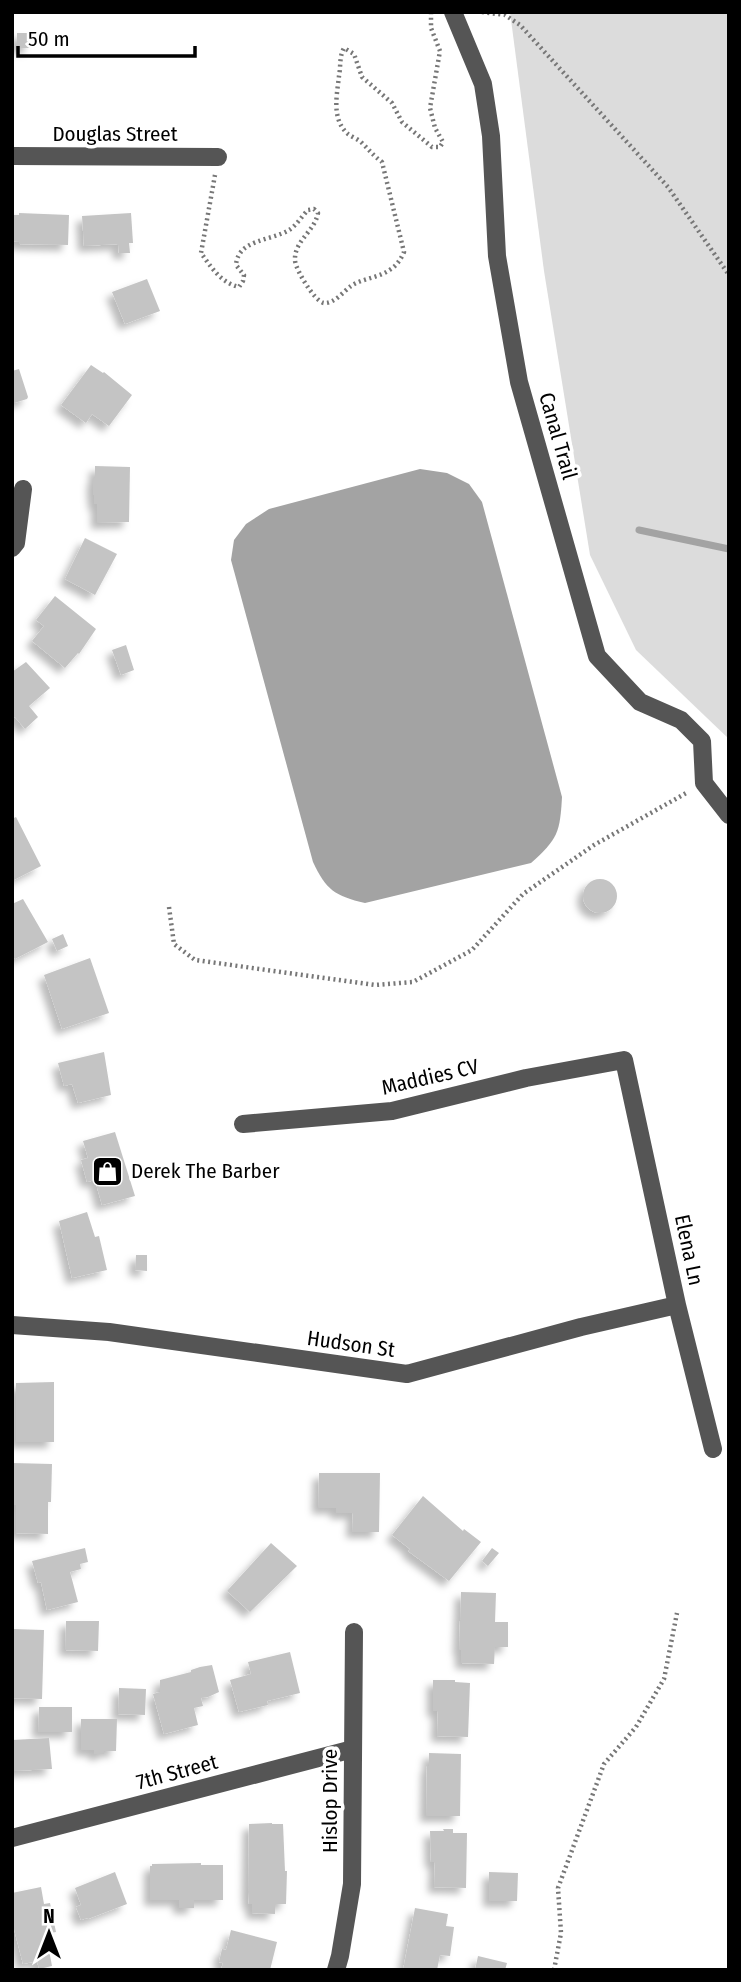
<svg xmlns="http://www.w3.org/2000/svg" width="741" height="1982" font-family="'Fira Sans Condensed',sans-serif">
  <style>
    .green { fill: #dcdcdc }
    .water { fill: #a3a3a3 }
    .lines { fill: none; stroke-linecap: round; stroke-linejoin: round }
    .stream { stroke: #a3a3a3; stroke-width: 7 }
    .building { fill: #c4c4c4; filter: url(#shadow) }
    .path { stroke: #777; stroke-width: 4.5; stroke-dasharray: 2 3.5; stroke-linecap: butt }
    .minor { stroke: #555; stroke-width: 18 }
    .labels { text-anchor: middle; stroke-width: 7; stroke-linejoin: round; paint-order: stroke }
    .street-label { font-size: 21px; fill: #000; stroke: #fff }
    .poi-label { font-size: 21px; fill: #000; stroke: #fff; text-anchor: start }
  </style>
  <defs>
    <filter id="shadow"><feDropShadow dx="-6" dy="6" stdDeviation="3.5" flood-color="#0004"/></filter>
  </defs>
  <rect width="100%" height="100%" fill="#fff"/>
  <path class="green" d="M510,12H729V739L636,650L590,555L544,271Z"/>
  <path class="water" d="M420,469L447,473L469,484L482,502L562,797C560,832 558,839 531,863L365,903C335,896 326,890 313,862L231,560L234,540L246,524L269,509Z"/>
  <g class="lines">
    <path class="stream" d="M639,530L729,549"/>
  </g>
  <path class="building" d="M17,33H30V48H17Z
    M19,213L69,215L68,245L19,244V242L12,241V215H19Z
    M131,213L133,243H129L130,253H119L118,244L84,246L82,216Z
    M147,279L160,311L125,324L112,292Z
    M91,365L103,373L104,372L132,395L109,426L92,414L86,423L61,405Z
    M19,369L28,397L27,399L14,403L12,402V371Z
    M95,466L130,467L129,522L97,523V504H94V495H93V478H95Z
    M85,538L117,554L95,595L65,579Z
    M55,596L96,629L79,654L78,653L65,668L32,641L44,626L36,620Z
    M126,645L134,670L121,675L112,650Z
    M26,662L50,688L29,706L38,717L25,729L15,717L12,719V672Z
    M16,817L41,866L12,881V819Z
    M583 896a17 17 0 1 1 34 0a17 17 0 1 1-34 0Z
    M23,899L48,942L15,959L12,955V904Z
    M63,934L68,946L57,951L52,939Z
    M90,958L109,1013L62,1029L44,975Z
    M104,1052L111,1095L78,1103L72,1084L64,1086L58,1063Z
    M115,1132L135,1196L102,1205L95,1180L87,1182L81,1160L88,1158L83,1141Z
    M87,1212L95,1237L99,1236L107,1270L72,1278L59,1221Z
    M136,1255H147V1271L135,1270Z
    M54,1382V1442H16V1383Z
    M12,1463L52,1464L51,1502H48V1534L16,1533V1505H13Z
    M319,1473H380L379,1532H352L353,1513H336V1508H318Z
    M423,1496L463,1531L464,1529L481,1542L449,1581L408,1551L410,1549L392,1535Z
    M271,1543L297,1566L250,1612L227,1591Z
    M85,1548L88,1562L80,1564L81,1569L70,1572L78,1602L47,1610L41,1582L38,1583L32,1561Z
    M492,1548L499,1553L488,1566L482,1561Z
    M461,1592L496,1593L495,1622H508V1647H495L494,1664L461,1663V1650H459Z
    M66,1621H99L98,1651L65,1650Z
    M12,1629L44,1630L42,1699L12,1698Z
    M290,1652L300,1693L267,1701L268,1705L239,1712L230,1680L251,1674L248,1662Z
    M212,1665L219,1692L208,1697L201,1698L203,1706L194,1708L198,1725L164,1734L153,1694L160,1692V1680L191,1672V1670L200,1667Z
    M433,1680H455V1682L470,1683L468,1737L437,1736L438,1711H433Z
    M119,1688L146,1689L145,1715L118,1714Z
    M39,1707H72V1732H38Z
    M81,1719H117L116,1751H104V1754H94V1750H81Z
    M49,1738L52,1769L12,1771V1740Z
    M429,1753L461,1754L460,1816H426L427,1766H429Z
    M272,1823V1824H283L285,1871H287L286,1904H275V1914L252,1913V1904H249L248,1892L249,1824Z
    M443,1829H453V1833H467L466,1888L434,1887L435,1862H431L430,1831H444Z
    M201,1863V1865H223V1900H194V1908H179V1900H150V1866H152V1864Z
    M115,1872L127,1904L88,1919L87,1918L81,1920L76,1907L81,1905L75,1888Z
    M489,1872L518,1873L517,1901H489Z
    M41,1887L44,1904L50,1903L56,1932L46,1934L52,1966L39,1969L37,1961L23,1964L12,1921V1893Z
    M415,1908L448,1914L446,1926L454,1927L450,1956L440,1955L437,1970H403Z
    M231,1930L277,1942L270,1970H221L223,1963L219,1962L222,1949L226,1950Z
    M478,1956L507,1963L505,1970H475Z"/>
  <g class="lines">
    <path class="path" d="M482,12L505,15L520,25L668,187L729,275
      M215,175L201,253C211,267 221,283 239,287L243,281L244,275L236,265C238,239 271,241 289,230C296,226 302,216 308,210L314,209L318,213C315,231 294,241 295,260C295,269 315,302 324,303C334,304 344,291 351,286C363,278 379,278 391,269C397,265 401,259 404,252L382,162C374,156 369,150 362,143C358,139 352,137 348,134C331,119 337,95 339,76C341,66 339,57 344,48L354,54L362,77L392,103L402,122L432,147H440L443,142L435,128L430,108L440,51L431,28V14
      M169,907L174,944L195,960L375,985L413,982L472,950L523,894L594,845L688,792
      M554,1970L561,1933L558,1888L604,1764L636,1727L664,1679L677,1613"/>
    <path class="minor" d="M453,12L483,84L491,136L497,256L519,382L597,656L640,702L681,720L702,741L704,783L729,815
      M12,156L218,157
      M12,548L16,543L23,489
      M243,1124L392,1111L526,1078L624,1060L677,1305L713,1449
      M12,1325L109,1332L407,1374L581,1327L677,1305
      M12,1838L353,1749
      M336,1970L340,1956L352,1884L354,1632"/>
  </g>
  <defs>
    <symbol id="shop-square" viewBox="-11 -11 22 22"><rect x="-9" y="-9" width="18" height="18" rx="4" fill="#000" stroke="#fff"/><path d="M-5-2.5h2.3a2.7 3.5 0 0 1 5.4 0H5L5.5 6h-11ZM-1.5-2.5h3a1.5 2.3 0 0 0-3 0Z" fill="#fff"/></symbol>
  </defs>
  <g fill-rule="evenodd">
    <use href="#shop-square" x="90" y="1154" width="35" height="35"/>
  </g>
  <g class="labels">
    <g class="street-label">
      <text x="115" y="141">Douglas Street</text>
      <text transform="translate(558 436) rotate(74)" y="7">Canal Trail</text>
      <text transform="translate(430 1077) rotate(-13)" y="7">Maddies CV</text>
      <text transform="translate(689 1250) rotate(78)" y="7">Elena Ln</text>
      <text transform="translate(351 1344) rotate(8)" y="7">Hudson St</text>
      <text transform="translate(177 1772) rotate(-15)" y="7">7th Street</text>
      <text transform="translate(330 1801) rotate(-90)" y="7">Hislop Drive</text>
    </g>
    <g class="poi-label">
      <text x="131" y="1178">Derek The Barber</text>
    </g>
  </g>
  <rect width="741" height="1982" fill="none" stroke="#000000" stroke-width="28"/>
  <g transform="translate(49 1933)" stroke="#ffffff" stroke-width="5" paint-order="stroke">
  <path d="M0-5L12 26L0 18L-12 26Z" fill="#000000"/>
  <text y="-10" font-size="19" font-weight="bold" text-anchor="middle" fill="#000000">N</text>
  </g>
  <path d="M18 46v10h177v-10" fill="none" stroke="#000000" stroke-width="3.5"/>
  <text x="28" y="46" font-size="21" fill="#000000" stroke="#ffffff" stroke-width="5" paint-order="stroke">50 m</text>
</svg>
